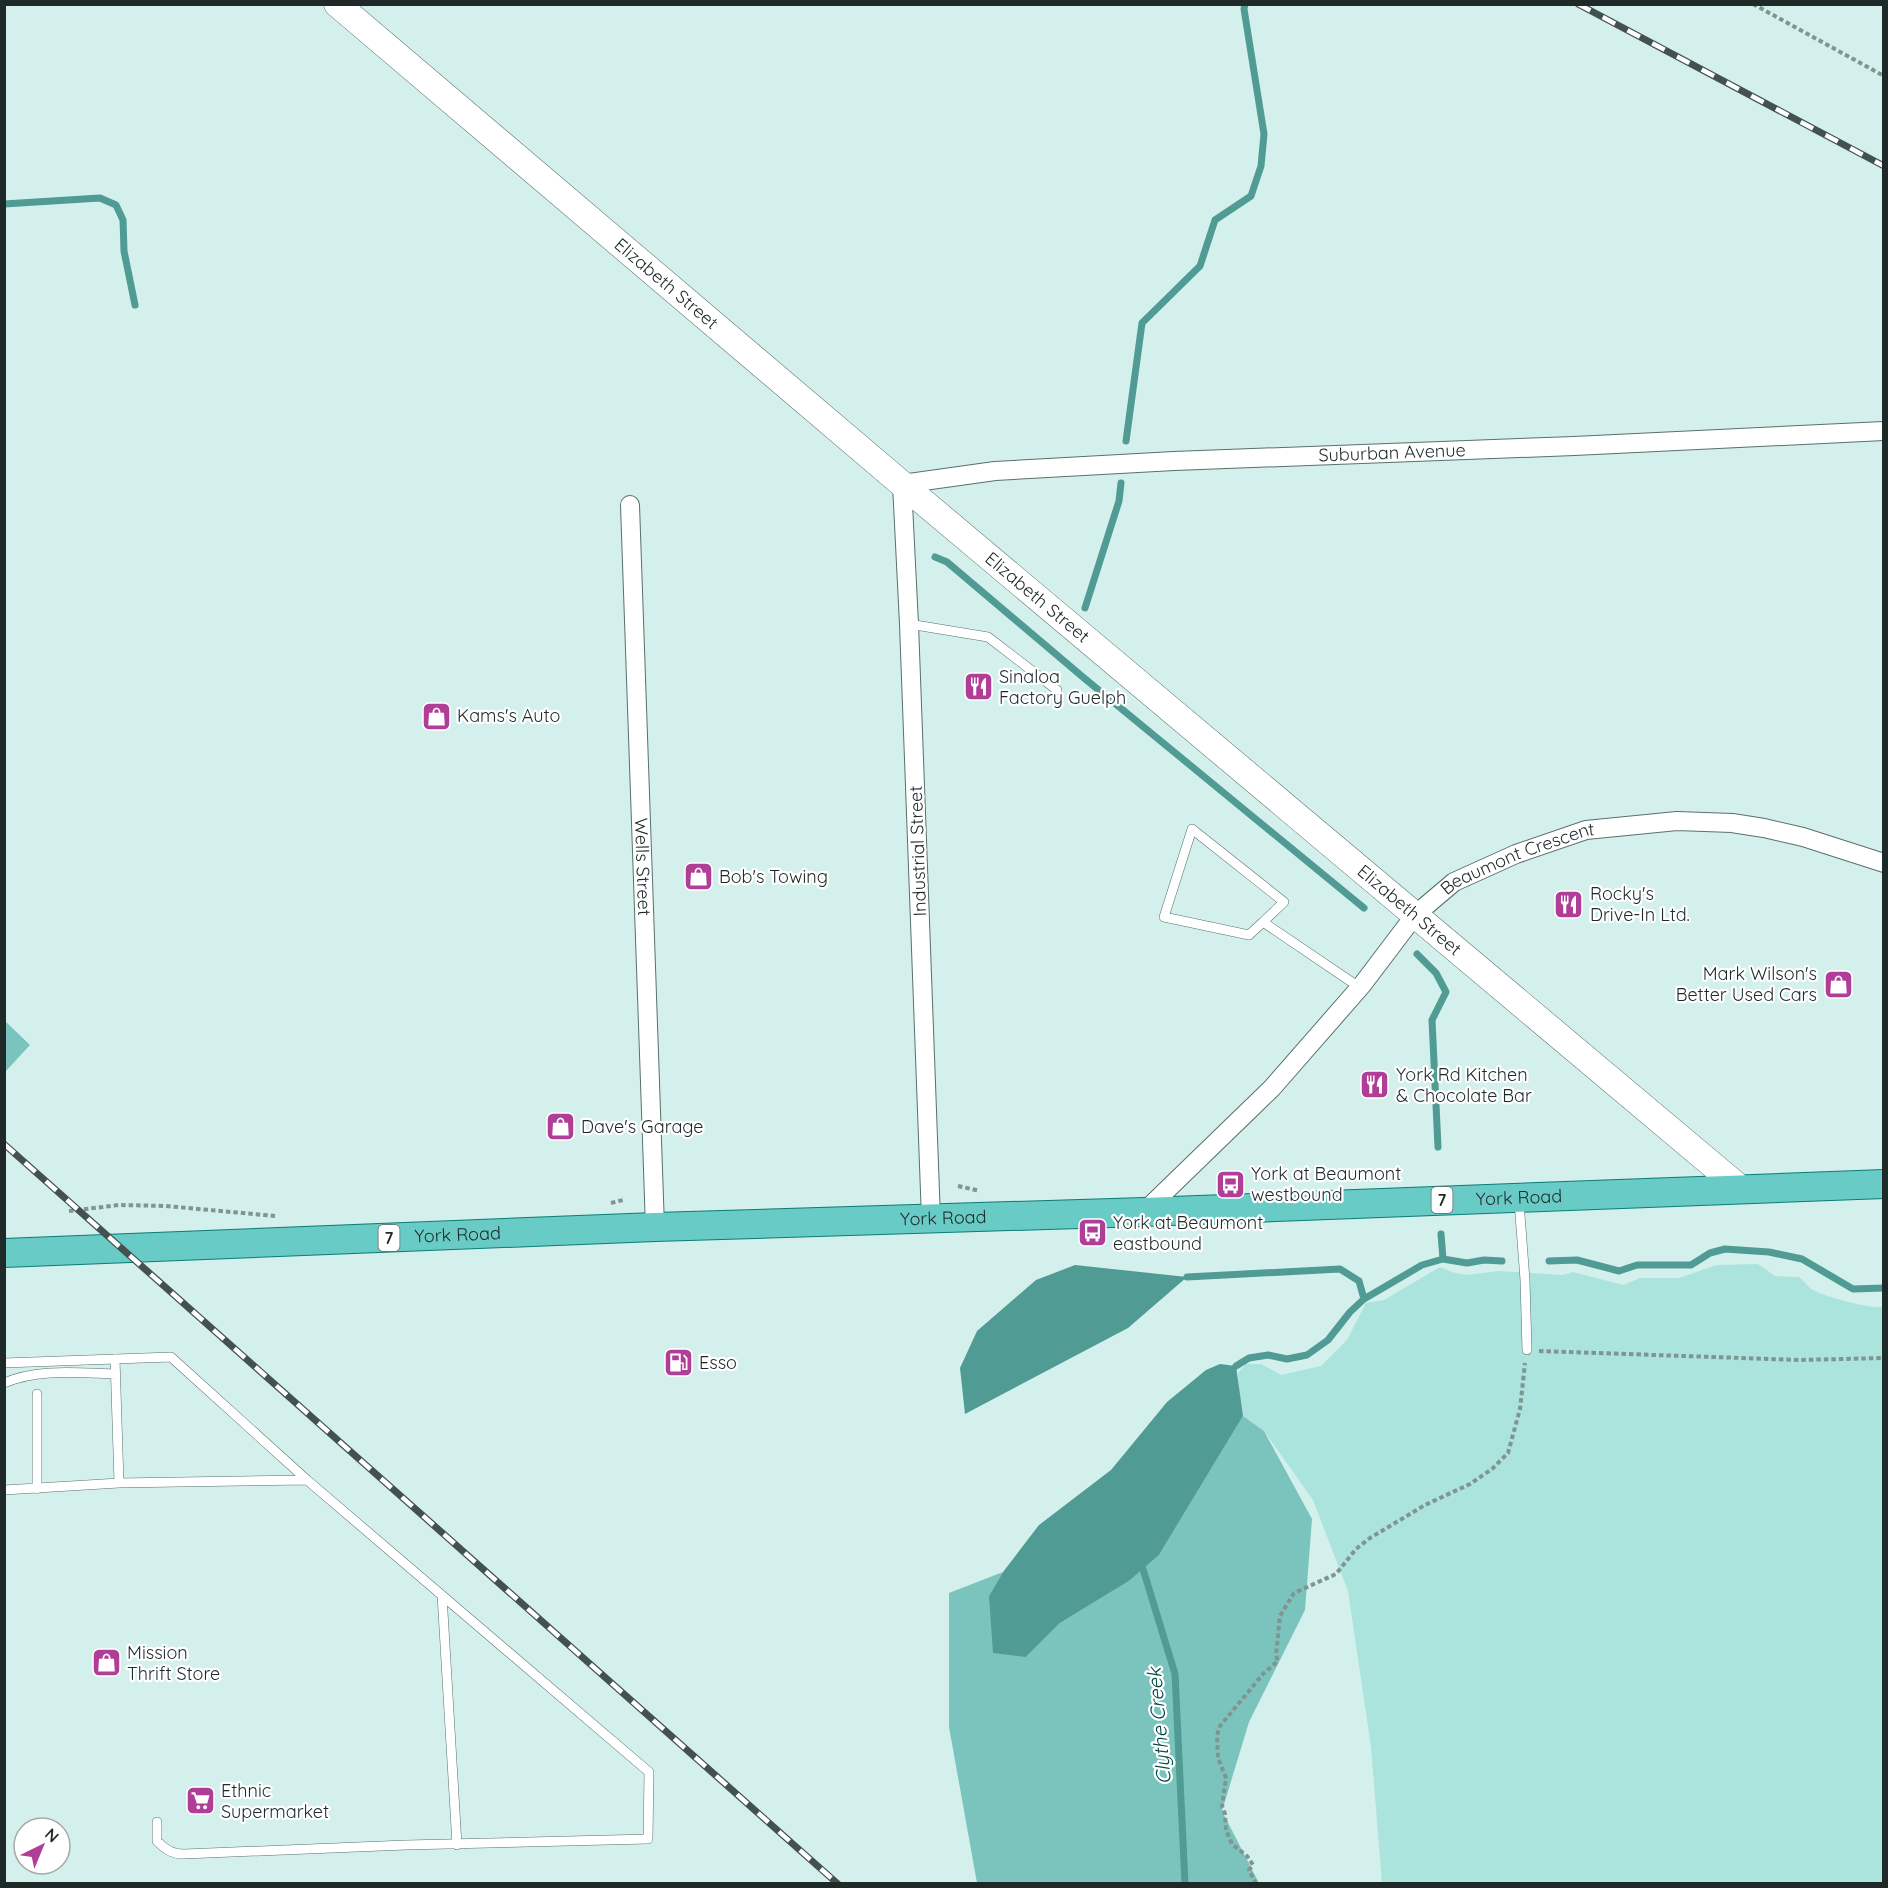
<svg xmlns="http://www.w3.org/2000/svg" width="1888" height="1888" font-family="Quicksand,sans-serif">
  <style>
    .green { fill: #aae4dd }
    .forest { fill: #7ac4bd }
    .water { fill: #509b94 }
    .lines { fill: none; stroke-linecap: round; stroke-linejoin: round }
    .stream { stroke: #509b94; stroke-width: 7 }
    .lane-casing { stroke: #58706e; stroke-width: 10 }
    .street-casing { stroke: #58706e; stroke-width: 20 }
    .secondary-casing { stroke: #58706e; stroke-width: 27 }
    .primary-casing { stroke: #0c7c75; stroke-width: 30 }
    .path { stroke: #809491; stroke-width: 4; stroke-dasharray: 4.5 3; stroke-linecap: butt }
    .lane { stroke: #fff; stroke-width: 9 }
    .street { stroke: #fff; stroke-width: 18 }
    .secondary { stroke: #fff; stroke-width: 26 }
    .primary { stroke: #68cbc5; stroke-width: 28 }
    .rail-casing { stroke: #435250; stroke-width: 7 }
    .rail { stroke: #fff; stroke-width: 4.5; stroke-dasharray: 14; stroke-linecap: butt }
    .labels { text-anchor: middle; stroke-width: 4.5; stroke-linejoin: round; paint-order: stroke }
    .shield { fill: #fff; stroke: #626968; stroke-width: 1.5 }
    .shield-label { font-size: 16px; font-weight: bold; fill: #1e2928 }
    .street-label { font-size: 18px; fill: #1e2928; stroke: #fff }
    .poi-label { font-size: 18px; fill: #1e2928; stroke: #fff; text-anchor: start }
    .water-label { font-size: 20px; font-style: italic; fill: #004844; stroke: #fff }
  </style>
  <rect width="100%" height="100%" fill="#d4f0ec"/>
  <path class="green" d="M1758,1264L1775,1276L1799,1277C1804,1281 1808,1287 1813,1290C1829,1298 1867,1308 1883,1307V1883H1382L1371,1747L1348,1591L1313,1500L1264,1431L1243,1416L1239,1398L1238,1373L1246,1364H1261L1281,1375L1321,1366L1347,1340L1366,1303L1384,1300L1440,1267L1452,1272L1466,1275L1499,1271L1562,1275L1573,1272L1623,1285L1640,1278H1679L1717,1265Z"/>
  <path class="forest" d="M5,1021L30,1045L5,1072H4Z
    M1243,1416L1264,1431L1312,1519L1305,1610L1249,1722L1222,1811L1259,1883H977L949,1727V1593L1003,1572L989,1596L1026,1657L1060,1623L1129,1581L1159,1555Z"/>
  <path class="water" d="M1075,1265L1187,1277L1128,1328L965,1414L960,1368L977,1331L1036,1280Z
    M1220,1364L1236,1366L1243,1416L1159,1555L1129,1581L1060,1623L1026,1657L993,1653L989,1596L1003,1572L1039,1525L1111,1470L1167,1402L1206,1370Z"/>
  <g class="lines">
    <path class="stream" d="M4,204L100,198L116,205L123,220L124,251L135,305
      M1126,441L1142,323L1200,266L1215,220L1251,196L1261,166L1264,134L1244,9L1245,4
      M935,557L947,562L1084,678L1364,908
      M1085,608L1119,501L1121,483
      M1417,954L1436,973L1446,992L1432,1020L1438,1147
      M1441,1234L1443,1259
      M1549,1261L1577,1260L1619,1271L1637,1265H1691L1710,1253L1725,1249L1769,1252L1802,1259L1853,1289L1884,1288
      M1187,1277L1340,1269L1359,1281L1364,1299
      M1236,1366L1249,1358L1268,1355L1287,1359L1307,1355L1328,1340L1350,1312L1364,1299L1422,1265L1443,1259L1467,1263L1484,1260L1502,1261
      M1143,1569L1175,1674L1185,1884"/>
    <defs>
      <path id="lane" d="M909,624L988,637L1057,690
        M1263,922L1249,935L1164,917L1192,829L1284,902L1263,922L1359,987
        M1519,1202L1525,1280L1527,1350
        M115,1359L119,1483
        M4,1363L171,1357L307,1480L649,1772L648,1839L406,1845L184,1854C172,1854 166,1850 157,1841V1822
        M4,1383C38,1368 80,1373 116,1374
        M37,1394V1489
        M4,1490L119,1483L307,1480
        M442,1595L457,1845"/>
      <g id="street">
        <path id="s1" d="M630,505L655,1227"/>
        <path id="s2" d="M1144,1212L1272,1088L1362,985L1415,915L1454,882L1516,854L1586,830L1677,821L1732,823L1764,828L1803,837L1884,863"/>
        <path id="s3" d="M931,1219L909,624L902,484L995,471L1174,461L1574,446L1884,431"/>
      </g>
      <g id="secondary">
        <path id="s4" d="M337,4L902,484L1740,1188"/>
      </g>
      <g id="primary">
        <path id="s5" d="M4,1253L655,1227L1144,1212L1884,1184"/>
      </g>
    </defs>
    <use href="#lane" class="lane-casing"/>
    <use href="#street" class="street-casing"/>
    <use href="#secondary" class="secondary-casing"/>
    <use href="#primary" class="primary-casing"/>
    <path class="path" d="M1753,4L1884,76
      M958,1186L980,1191
      M611,1203L623,1200
      M69,1211L119,1205L166,1206L275,1216
      M1539,1351L1800,1360L1884,1358
      M1256,1884L1249,1870L1253,1865L1247,1856L1232,1844L1226,1830L1225,1814L1222,1806L1226,1778L1218,1758L1217,1735L1220,1726L1263,1674L1278,1661L1276,1655L1280,1616L1294,1593L1336,1574L1356,1549L1370,1538L1425,1505L1470,1484L1492,1469L1508,1453L1520,1409L1525,1363
      M1261,1884H1264"/>
    <use href="#lane" class="lane"/>
    <use href="#street" class="street"/>
    <use href="#secondary" class="secondary"/>
    <use href="#primary" class="primary"/>
    <defs>
      <path id="rail" d="M1578,4L1884,166
        M4,1144L838,1884"/>
    </defs>
    <use href="#rail" class="rail-casing"/>
    <use href="#rail" class="rail"/>
  </g>
  <defs>
    <symbol id="restaurant-square" viewBox="-11 -11 22 22"><rect x="-9" y="-9" width="18" height="18" rx="4" fill="#b03d96" stroke="#fff"/><path d="M-5-6h1v4h1v-4h1v4h1v-4h1v5L-1.5 .5V6h-2V.5L-5-1ZM5-6V6H3V1.5H1.5Q1.5-4 5-6Z" fill="#fff"/></symbol>
    <symbol id="shop-square" viewBox="-11 -11 22 22"><rect x="-9" y="-9" width="18" height="18" rx="4" fill="#b03d96" stroke="#fff"/><path d="M-5-2.5h2.3a2.7 3.5 0 0 1 5.4 0H5L5.5 6h-11ZM-1.5-2.5h3a1.5 2.3 0 0 0-3 0Z" fill="#fff"/></symbol>
    <symbol id="bus-square" viewBox="-11 -11 22 22"><rect x="-9" y="-9" width="18" height="18" rx="4" fill="#b03d96" stroke="#fff"/><path d="M-5-6H5V4H4V6H2V4H-2V6H-4V4H-5ZM-3.5-4V0h7V-4ZM-3.5 1.2v1.5H-2V1.2ZM2 1.2v1.5H3.5V1.2Z" fill="#fff"/></symbol>
    <symbol id="fuel-square" viewBox="-11 -11 22 22"><rect x="-9" y="-9" width="18" height="18" rx="4" fill="#b03d96" stroke="#fff"/><path d="M-5.5-6h7V0h2V4h1.3V-2.5L3-4.5l.8-.8L6-3V5H2.5V1h-1V6h-7ZM-4.2-4.7v3.2H.2V-4.7Z" fill="#fff"/></symbol>
    <symbol id="supermarket-square" viewBox="-11 -11 22 22"><rect x="-9" y="-9" width="18" height="18" rx="4" fill="#b03d96" stroke="#fff"/><path d="M-6-5.5h2.5l.6 2H6L4.5 2H-2.5L-4.4-4H-6ZM-1.5 3.2a1.3 1.3 0 1 0 .1 0ZM3 3.2a1.3 1.3 0 1 0 .1 0Z" fill="#fff"/></symbol>
  </defs>
  <g fill-rule="evenodd">
    <use href="#restaurant-square" x="962" y="670" width="33" height="33"/>
    <use href="#shop-square" x="420" y="700" width="33" height="33"/>
    <use href="#shop-square" x="682" y="860" width="33" height="33"/>
    <use href="#restaurant-square" x="1552" y="888" width="33" height="33"/>
    <use href="#shop-square" x="1822" y="968" width="33" height="33"/>
    <use href="#restaurant-square" x="1358" y="1068" width="33" height="33"/>
    <use href="#shop-square" x="544" y="1110" width="33" height="33"/>
    <use href="#bus-square" x="1214" y="1168" width="33" height="33"/>
    <use href="#bus-square" x="1076" y="1216" width="33" height="33"/>
    <use href="#fuel-square" x="662" y="1346" width="33" height="33"/>
    <use href="#shop-square" x="90" y="1646" width="33" height="33"/>
    <use href="#supermarket-square" x="184" y="1784" width="33" height="33"/>
  </g>
  <g class="labels">
    <g class="shield">
      <rect x="1431.5" y="1187" width="21" height="26" rx="4.5"/>
      <rect x="378.5" y="1225" width="21" height="26" rx="4.5"/>
    </g>
    <g class="shield-label">
      <text x="1442" y="1206">7</text>
      <text x="389" y="1244">7</text>
    </g>
    <g class="street-label">
      <text dy="6" stroke="none"><textPath href="#s4" startOffset="432">Elizabeth Street</textPath></text>
      <text dy="6" stroke="none"><textPath href="#s3" startOffset="1227">Suburban Avenue</textPath></text>
      <text dy="6" stroke="none"><textPath href="#s4" startOffset="918">Elizabeth Street</textPath></text>
      <text transform="translate(918 851) rotate(-92)" y="6">Industrial Street</text>
      <text dy="6" stroke="none"><textPath href="#s2" startOffset="522">Beaumont Crescent</textPath></text>
      <text dy="6" stroke="none"><textPath href="#s1" startOffset="362">Wells Street</textPath></text>
      <text dy="6" stroke="none"><textPath href="#s4" startOffset="1404">Elizabeth Street</textPath></text>
      <text dy="6" stroke="none"><textPath href="#s5" startOffset="1516">York Road</textPath></text>
      <text dy="6" stroke="none"><textPath href="#s5" startOffset="940">York Road</textPath></text>
      <text dy="6" stroke="none"><textPath href="#s5" startOffset="454">York Road</textPath></text>
    </g>
    <g class="poi-label">
      <text x="999" y="683">Sinaloa<tspan x="999" dy="21">Factory Guelph</tspan></text>
      <text x="457" y="722">Kams's Auto</text>
      <text x="719" y="883">Bob's Towing</text>
      <text x="1590" y="900">Rocky's<tspan x="1590" dy="21">Drive-In Ltd.</tspan></text>
      <text x="1817" y="980" text-anchor="end">Mark Wilson's<tspan x="1817" dy="21">Better Used Cars</tspan></text>
      <text x="1396" y="1081">York Rd Kitchen<tspan x="1396" dy="21">&amp; Chocolate Bar</tspan></text>
      <text x="581" y="1133">Dave's Garage</text>
      <text x="1251" y="1180">York at Beaumont<tspan x="1251" dy="21">westbound</tspan></text>
      <text x="1113" y="1229">York at Beaumont<tspan x="1113" dy="21">eastbound</tspan></text>
      <text x="699" y="1369">Esso</text>
      <text x="127" y="1659">Mission<tspan x="127" dy="21">Thrift Store</tspan></text>
      <text x="221" y="1797">Ethnic<tspan x="221" dy="21">Supermarket</tspan></text>
    </g>
    <g class="water-label">
      <text transform="translate(1159 1726) rotate(-95)" y="7">Clythe Creek</text>
    </g>
  </g>
  <rect width="1888" height="1888" fill="none" stroke="#1e2928" stroke-width="12"/>
  <g transform="translate(42 1846) rotate(43)"><circle r="28" fill="#ffffff" stroke="#a5a9a9" stroke-width="1.5"/>
  <path d="M0-4.5L10 22L0 15L-10 22Z" fill="#b03d96"/>
  <text y="-9" font-size="16" font-weight="bold" text-anchor="middle" fill="#1e2928">N</text>
  </g>
</svg>
